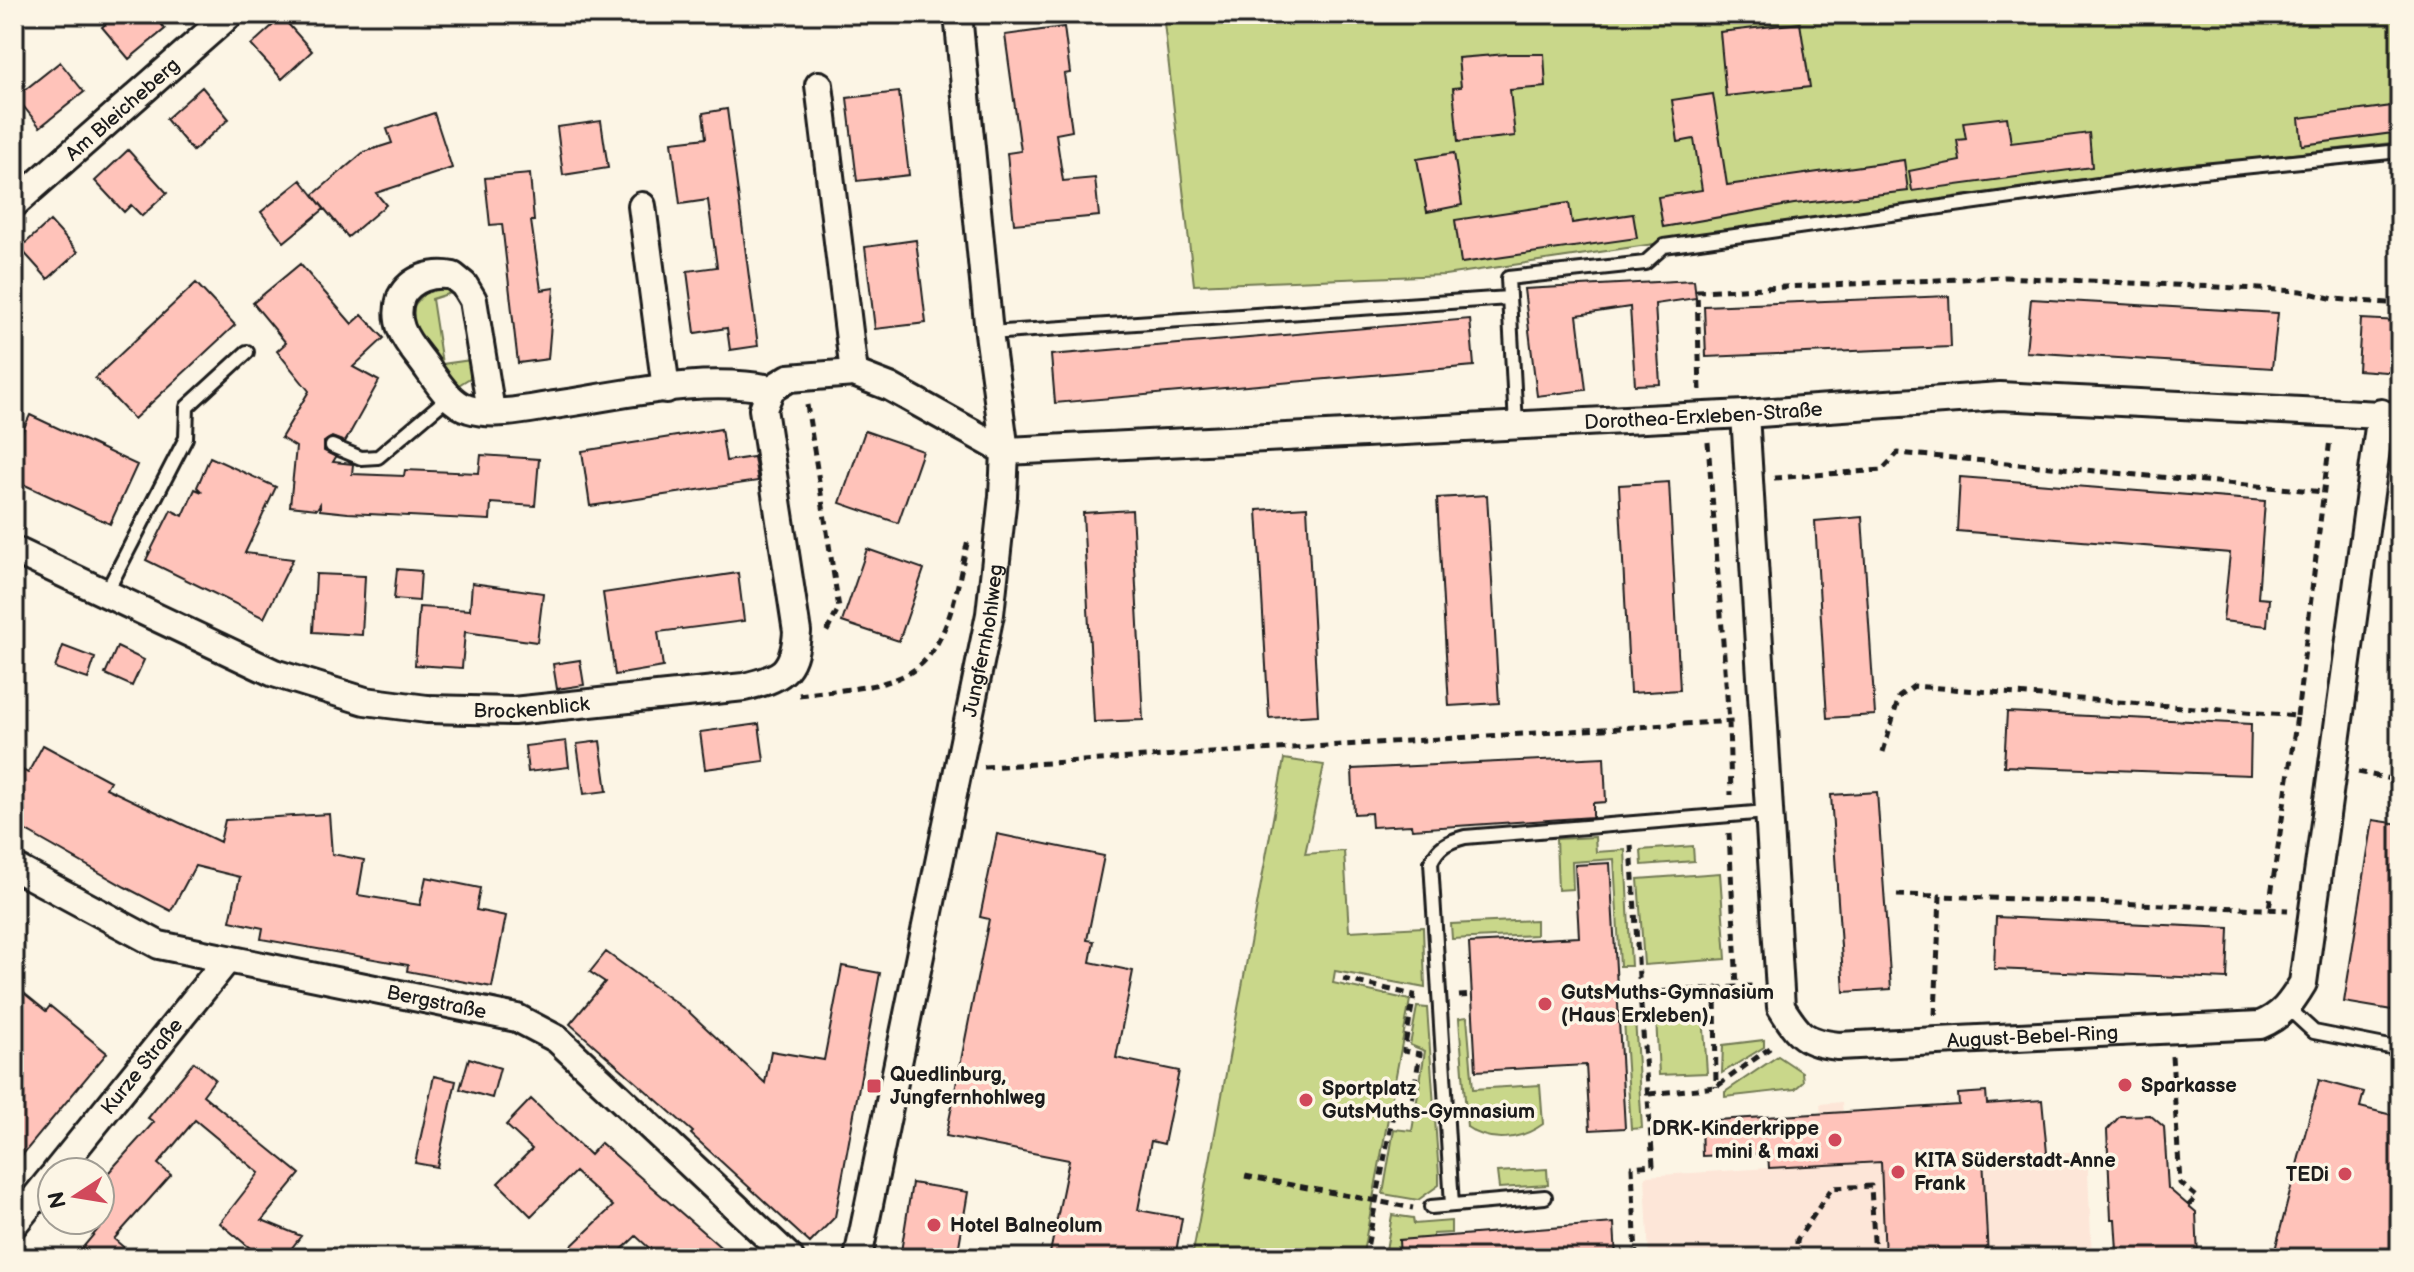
<svg xmlns="http://www.w3.org/2000/svg" width="2414" height="1272" font-family="'Balsamiq Sans',sans-serif">
  <style>
    .built { fill: #fde6d8 }
    .green { fill: #c9d78a; stroke: #727a53; stroke-width: 2 }
    .building { fill: #ffc3ba; stroke: #1c1c1c; stroke-width: 2 }
    .lines { fill: none; stroke-linecap: round; stroke-linejoin: round }
    .lane-casing { stroke: #1c1c1c; stroke-width: 18 }
    .street-casing { stroke: #1c1c1c; stroke-width: 32 }
    .path { stroke: #1c1c1c; stroke-width: 5; stroke-dasharray: 8 6; stroke-linecap: butt }
    .lane { stroke: #fcf5e5; stroke-width: 12 }
    .street { stroke: #fcf5e5; stroke-width: 26 }
    .poi-dot { fill: #d1495b; stroke: #fcf5e5; stroke-width: 3 }
    .labels { text-anchor: middle; stroke-width: 7; stroke-linejoin: round; paint-order: stroke }
    .street-label { font-size: 20px; fill: #1c1c1c; stroke: #fcf5e5 }
    .poi-label { font-size: 20px; font-weight: bold; fill: #1c1c1c; stroke: #fcf5e5; text-anchor: start }
  </style>
  <rect width="100%" height="100%" fill="#fcf5e5"/>
  <filter id="ink" filterUnits="userSpaceOnUse"><feTurbulence type="fractalNoise" baseFrequency=".0125" numOctaves="2"/><feDisplacementMap in="SourceGraphic" scale="16" xChannelSelector="R" yChannelSelector="G"/><feConvolveMatrix kernelMatrix="1 2 1 2 8 2 1 2 1" color-interpolation-filters="sRGB"/></filter>
  <g filter="url(#ink)">
    <path class="built" d="M1986,1092L1987,1104L2042,1100L2047,1153L2087,1151L2092,1258H1649L1645,1176L1769,1168L1821,1114L1820,1104L1842,1102L1843,1113L1958,1105V1094Z"/>
    <path class="green" d="M1163,14H2400V142L2159,169L1445,275L1194,285Z
      M444,285L457,291L432,299L442,364L471,360L473,376L457,386L412,328L409,311L429,288Z
      M1284,759L1324,765L1305,854L1344,851L1349,931L1423,927L1425,988L1335,971L1333,983L1410,1000L1362,1258H1192Z
      M1595,837L1596,852L1625,850L1631,966H1620L1614,859L1572,862L1573,889L1558,890L1556,839Z
      M1693,846L1694,861L1642,865L1641,850Z
      M1720,873L1726,959L1644,965L1638,879Z
      M1536,920V935L1452,939L1451,924Z
      M1417,1007L1427,1008L1439,1175V1185L1418,1200L1383,1194L1394,1129L1412,1131L1425,1051L1410,1045Z
      M1703,1014L1707,1073L1659,1075L1656,1017Z
      M1467,1017L1473,1089L1540,1085L1543,1124C1521,1140 1490,1144 1467,1127L1459,1018Z
      M1635,1019L1642,1128L1631,1129L1624,1020Z
      M1764,1040V1047L1722,1073L1723,1045Z
      M1778,1056L1802,1072L1803,1082L1795,1089L1725,1097V1092Z
      M1547,1169L1548,1185L1499,1188L1497,1172Z
      M1392,1215L1413,1218L1414,1224L1451,1221V1233L1433,1234L1435,1258H1371L1372,1254L1385,1256Z"/>
    <path class="building" d="M117,14H153L165,29L129,59L102,27Z
      M282,17L312,51L282,79L251,45Z
      M1800,23L1810,87L1726,96L1720,32Z
      M1064,27L1070,73L1064,74L1072,131L1056,134L1063,181L1095,178L1099,216L1014,224L1007,153L1021,151L1005,35Z
      M1507,54H1544L1546,87L1510,90L1515,136L1458,142L1453,88L1461,87L1458,58Z
      M60,62L84,92L40,127L16,97Z
      M202,87L229,119L193,151L166,119Z
      M899,92L909,175L857,181L847,98Z
      M1713,94L1727,185L1904,160L1908,191L1794,204L1663,227L1658,197L1702,190L1694,139L1678,142L1672,100Z
      M2400,105V132L2302,145L2299,118Z
      M727,109L758,346L730,350L727,328L695,333L687,271L717,267L708,200L680,204L672,142L706,138L703,113Z
      M434,113L452,168L376,193L386,205L348,237L313,195L364,152L392,143L387,129Z
      M2007,117L2011,143L2089,133L2092,167L1912,191L1909,171L1960,161L1957,140L1966,139L1963,122Z
      M601,121L608,168L563,175L557,127Z
      M128,150L167,193L142,216L131,205L124,212L95,181Z
      M1454,153L1462,205L1427,212L1417,159Z
      M530,174L534,221H531L541,290L554,288L548,359L518,363L502,224L490,225L485,178Z
      M301,180L324,209L284,242L261,212Z
      M1569,203L1572,223L1633,214L1637,238L1461,263L1455,220Z
      M50,221L78,252L48,279L20,248Z
      M916,240L926,323L875,329L865,247Z
      M300,264L352,324L362,315L384,338L353,367L379,381L345,442L332,437L324,442V451L336,457L333,462L353,464L352,474L404,476L405,470L479,473L481,455L539,459L535,506L491,503L490,520L348,513L320,510V504L317,509L290,506L296,447L281,438L309,391L277,351L286,343L253,303Z
      M1694,280L1696,298L1655,304L1660,384L1635,385L1630,307L1577,315L1586,390L1537,396L1524,289Z
      M196,283L235,325L134,419L95,378Z
      M1949,296L1951,347L1706,357L1704,306Z
      M2031,299L2278,313L2272,368L2026,352Z
      M1470,319L1474,366L1055,403L1051,355Z
      M2361,319L2400,321V373L2358,370Z
      M30,415L137,465L110,524L14,480V449Z
      M721,429L726,461L754,457L758,481L590,506L582,451Z
      M865,431L923,451L898,523L840,503Z
      M210,457L276,487L245,553L293,559L264,618L146,560L171,510L183,516L195,489L202,492L197,487Z
      M1960,477L2265,501L2258,598L2269,599L2267,626L2223,621L2230,553L1957,531Z
      M1669,482L1680,690L1630,693L1619,485Z
      M1487,495L1499,703L1449,706L1437,498Z
      M1307,507L1318,715L1269,718L1257,510Z
      M1132,510L1143,720L1094,722L1083,513Z
      M1862,517L1875,715L1827,718L1815,521Z
      M867,549L924,569L899,641L842,622Z
      M397,569L421,571L419,601L394,599Z
      M738,573L744,621L658,632L663,667L615,675L603,593Z
      M316,574L365,576L362,635L313,632Z
      M472,583L543,593L537,642L465,632L462,668L415,665L419,607L470,610Z
      M63,646L95,658L88,679L55,668Z
      M117,647L144,660L132,686L105,674Z
      M580,660L584,685L557,689L553,664Z
      M2007,712L2251,724L2250,775L2004,766Z
      M759,724L764,761L705,769L700,732Z
      M566,741L569,767L528,772L525,746Z
      M600,741L607,791L584,794L577,744Z
      M43,745L110,781L106,788L220,842L225,820L329,814L332,854L364,860L358,895L420,905L426,877L480,888L476,910L506,916L492,987L407,971L408,965L261,939L263,928L230,921L240,877L195,866L171,911L125,887L14,824V765L28,773Z
      M1604,757L1606,802L1593,803V817L1412,829L1411,825L1372,827L1371,813L1354,814L1352,769Z
      M1877,792L1891,989L1844,992L1831,795Z
      M2373,820L2400,824V961L2392,1010L2344,1002Z
      M997,834L1104,856L1087,940L1094,941L1090,962L1133,971L1116,1058L1179,1071L1164,1144L1151,1141L1138,1210L1182,1218L1175,1258H1049L1069,1160L946,1136L989,919L980,917Z
      M1610,863L1625,1128L1590,1130L1586,1065L1476,1071L1469,943L1579,937L1575,865Z
      M1996,917L2229,928L2227,979L1994,969Z
      M606,952L690,1013L765,1083L771,1051L824,1060L842,966L880,973L835,1217L810,1243L691,1134L693,1132L570,1024L605,982L590,972Z
      M14,985L46,1011L50,1006L107,1053L14,1165Z
      M469,1058L500,1068L492,1098L460,1089Z
      M194,1062L215,1079L203,1095L300,1174L262,1220L301,1236L284,1258H262L220,1223L259,1173L195,1120L158,1164L171,1175L114,1239L136,1258H74L100,1227V1182L154,1122L148,1118Z
      M434,1076L456,1081L437,1167L415,1163Z
      M2319,1080L2364,1092L2360,1107L2400,1117V1258H2305L2275,1250Z
      M1986,1092L1987,1104L2042,1100L2047,1153L1983,1157L1988,1258H1885L1881,1162L1769,1168L1768,1153L1702,1156L1701,1121L1959,1105L1958,1094Z
      M531,1099L590,1155L601,1143L733,1258H660L636,1236L613,1258H559L613,1206L575,1172L531,1216L498,1183L532,1149L506,1125Z
      M2150,1115L2164,1127L2168,1188L2196,1212L2198,1258H2125L2117,1250L2115,1219H2111L2107,1130L2120,1116Z
      M912,1183L968,1192L957,1258H900Z
      M1614,1223L1616,1258H1400L1399,1240Z"/>
    <g class="lines">
      <defs>
        <path id="lane" d="M989,333L1509,298
          M1516,425L1508,278L1645,263L1664,246L2183,173L2400,151
          M332,446L361,458L378,457L450,396
          M106,593L186,438L187,407L247,352
          M2288,1008L2314,1032L2400,1049
          M1452,1205L1431,862C1439,846 1447,842 1465,837L1767,812
          M1431,1207L1545,1197"/>
        <g id="street">
          <path d="M819,85L854,373"/>
          <path id="s1" d="M14,204L230,14"/>
          <path d="M642,206L666,389"/>
          <path id="s2" d="M491,411L473,300L464,285L453,276C433,272 411,278 401,297C393,322 404,338 419,357C433,374 447,403 469,409C494,417 529,409 554,405C624,395 701,375 771,389L789,378L854,373L890,387L1005,451L1745,414L2000,396L2400,416"/>
          <path id="s3" d="M1745,414L1781,1007C1799,1036 1804,1042 1838,1046L2260,1025C2282,1016 2291,1003 2303,983L2381,413"/>
          <path id="s4" d="M14,550L274,673L365,701L427,709L513,711L744,687C781,678 794,673 797,632L763,409L771,389"/>
          <path id="s5" d="M14,867L159,945L517,1018L557,1039L790,1258"/>
          <path id="s6" d="M56,1172L226,961"/>
          <path d="M14,1224L52,1177"/>
          <path id="s7" d="M858,1258L990,614L1003,496L1005,451L989,333L958,14"/>
        </g>
      </defs>
      <use href="#lane" class="lane-casing"/>
      <use href="#street" class="street-casing"/>
      <path class="path" d="M1700,390L1697,291L2004,277L2301,291L2334,299L2400,304
        M807,405L839,608L826,633
        M1708,442L1729,722L1731,795
        M1774,478L1882,470L1898,453L2324,492
        M799,695C832,690 872,690 903,676C950,656 957,583 968,540
        M2297,716L2330,439
        M1883,752L1899,697L1914,686L2297,716L2269,909
        M984,767L1733,721
        M2358,772L2400,781
        M1729,833L1737,987
        M1631,845L1640,993L1753,986
        M1897,895L1940,896
        M1343,979L1414,995
        M1715,988L1716,1087
        M1459,996L1472,995
        M1935,1015L1940,896L2288,910
        M2172,1056L2180,1183L2197,1197L2187,1207
        M1649,1094L1716,1087L1774,1045
        M1245,1176L1413,1208
        M1365,1258L1394,1109L1410,1112L1420,1054L1404,1051L1414,995L1421,996
        M1636,1258L1632,1167L1653,1165L1640,993
        M1797,1258V1240L1832,1188L1871,1186L1875,1258"/>
      <use href="#lane" class="lane"/>
      <use href="#street" class="street"/>
    </g>
  </g>
  <g class="poi-dot">
    <circle cx="1545" cy="1004" r="8"/>
    <circle cx="2125" cy="1085" r="8"/>
    <rect x="866" y="1078" width="16" height="16" rx="4"/>
    <circle cx="1306" cy="1100" r="8"/>
    <circle cx="1835" cy="1140" r="8"/>
    <circle cx="1898" cy="1172" r="8"/>
    <circle cx="2345" cy="1174" r="8"/>
    <circle cx="934" cy="1225" r="8"/>
  </g>
  <g class="labels">
    <g class="street-label">
      <text dy="7" stroke="none"><textPath href="#s1" startOffset="144">Am Bleicheberg</textPath></text>
      <text dy="7" stroke="none"><textPath href="#s2" startOffset="1604">Dorothea-Erxleben-Straße</textPath></text>
      <text dy="7" stroke="none"><textPath href="#s7" startOffset="630">Jungfernhohlweg</textPath></text>
      <text dy="7" stroke="none"><textPath href="#s4" startOffset="550">Brockenblick</textPath></text>
      <text dy="7" stroke="none"><textPath href="#s5" startOffset="448">Bergstraße</textPath></text>
      <text dy="7" stroke="none"><textPath href="#s3" startOffset="862">August-Bebel-Ring</textPath></text>
      <text dy="7" stroke="none"><textPath href="#s6" startOffset="136">Kurze Straße</textPath></text>
    </g>
    <g class="poi-label">
      <text x="1561" y="999">GutsMuths-Gymnasium<tspan x="1561" dy="23">(Haus Erxleben)</tspan></text>
      <text x="890" y="1081">Quedlinburg,<tspan x="890" dy="23">Jungfernhohlweg</tspan></text>
      <text x="2141" y="1092">Sparkasse</text>
      <text x="1322" y="1095">Sportplatz<tspan x="1322" dy="23">GutsMuths-Gymnasium</tspan></text>
      <text x="1819" y="1135" text-anchor="end">DRK-Kinderkrippe<tspan x="1819" dy="23">mini &amp; maxi</tspan></text>
      <text x="1914" y="1167">KITA Süderstadt-Anne<tspan x="1914" dy="23">Frank</tspan></text>
      <text x="2329" y="1181" text-anchor="end">TEDi</text>
      <text x="950" y="1232">Hotel Balneolum</text>
    </g>
  </g>
  <rect width="2414" height="1272" fill="none" stroke="#fcf5e5" stroke-width="48"/>
  <rect x="24" y="24" width="2366" height="1224" fill="none" stroke="#1c1c1c" stroke-width="3" filter="url(#ink)"/>
  <g transform="translate(76 1196) rotate(258)"><circle r="38" fill="#fcf5e5" stroke="#a29e95" stroke-width="2"/>
  <path d="M0-6L14 30L0 20L-14 30Z" fill="#d1495b"/>
  <text y="-12" font-size="22" font-weight="bold" text-anchor="middle" fill="#1c1c1c">N</text>
  </g>
</svg>
